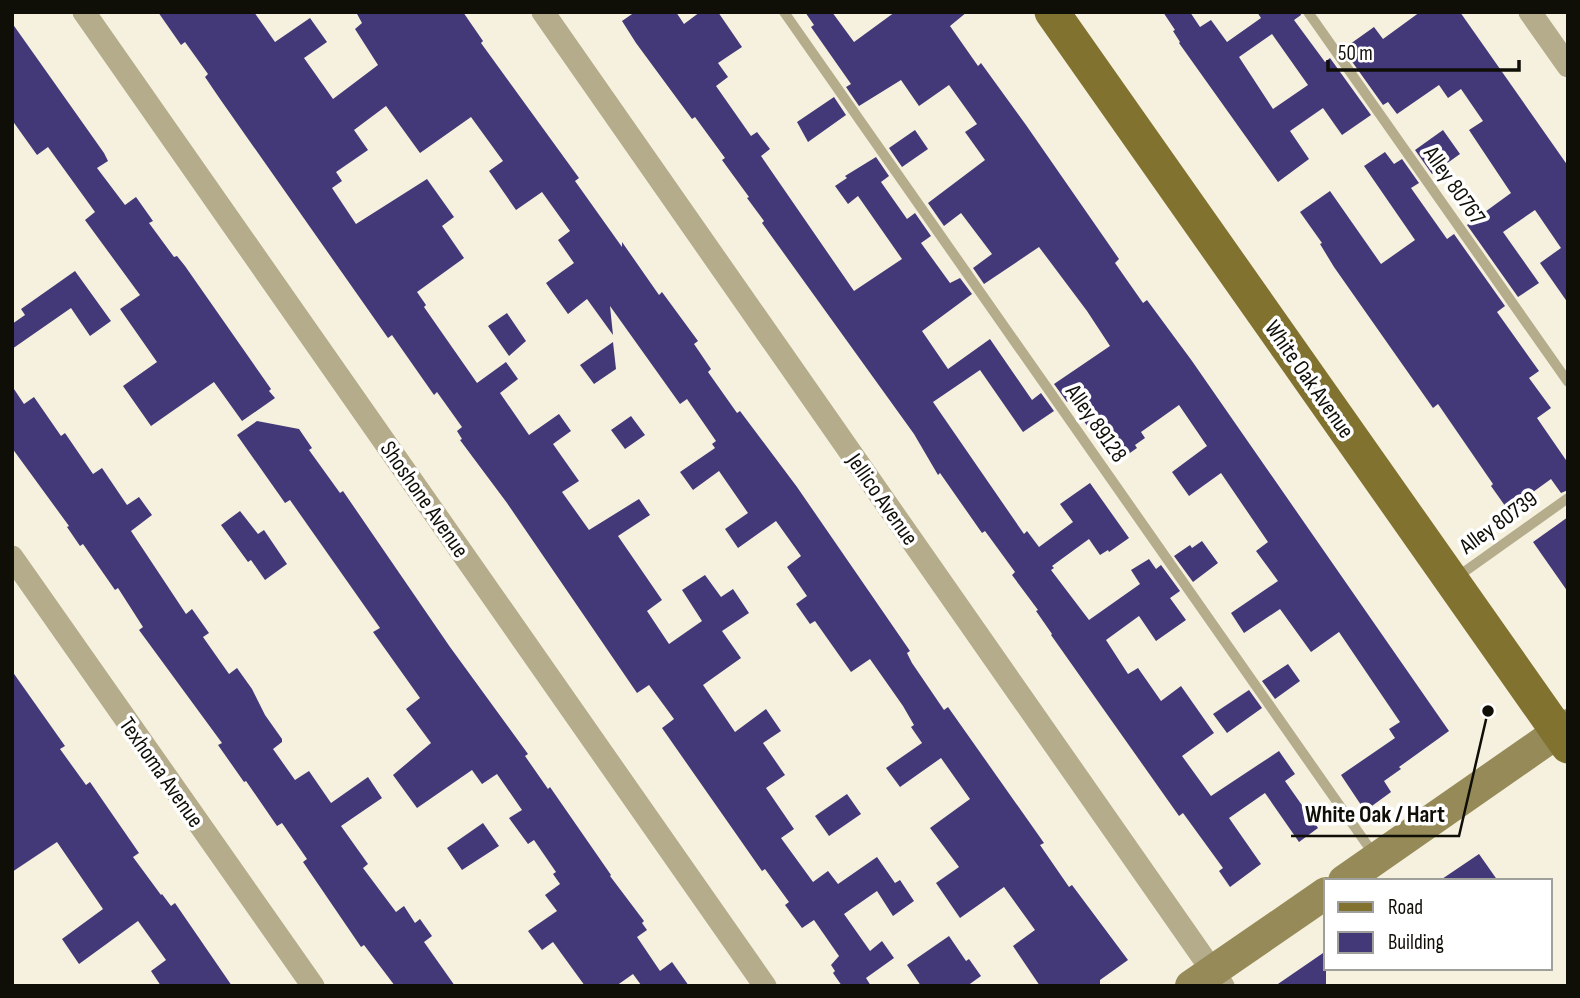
<svg xmlns="http://www.w3.org/2000/svg" width="1580" height="998" font-family="'Sofia Sans Condensed',sans-serif">
  <style>
    .building { fill: #443978; fill-rule: evenodd }
    .lines { fill: none; stroke-linecap: round; stroke-linejoin: round }
    .lane { stroke: #b4ac8b; stroke-width: 10 }
    .street { stroke: #b4ac8b; stroke-width: 23 }
    .secondary { stroke: #968b58; stroke-width: 32 }
    .primary { stroke: #817230; stroke-width: 35 }
    .labels { text-anchor: middle; stroke-width: 7; stroke-linejoin: round; paint-order: stroke }
    .street-label { font-size: 23px; fill: #0f0e07; stroke: #fff }
    .leader { fill: none; stroke: #0f0e07; stroke-width: 2.5 }
    .callout-dot { fill: #0f0e07; stroke: #fff; stroke-width: 2.5 }
    .callout-label { font-size: 24px; text-anchor: middle; font-weight: bold; fill: #0f0e07; stroke: #fff; stroke-width: 7; stroke-linejoin: round; paint-order: stroke }
  </style>
  <rect width="100%" height="100%" fill="#f5f1de"/>
  <path class="building" d="M158,12H254L275,42L310,18L327,42L304,58L333,99L378,65L355,29L362,23L356,12H463L483,41L481,43L579,178L575,181L622,247V242L659,295L662,292L698,341L694,344L711,369L708,372L737,413L740,411L797,487L910,651L907,653L912,663L944,710L948,707L1044,843L1040,845L1069,887L1072,885L1128,960L1100,980V986H1040L1013,946L1035,930L1004,887L960,918L936,883L959,867L930,828L970,799L941,758L900,787L886,768L922,743L911,727L914,725L903,706L870,659L851,672L815,621L810,624L796,604L807,596L787,567L801,556L776,521L738,548L725,529L748,513L719,471L693,490L680,472L715,448L712,444L716,441L687,399L680,404L610,306L613,335L587,299L568,314L553,293L546,283L574,263L558,240L570,231L542,192L516,210L489,171L503,161L471,117L420,153L386,106L354,130L368,150L336,172L342,181L332,188L356,224L427,179L454,217L442,226L464,258L417,292L426,305L424,307L477,383L506,362L518,379L500,393L529,435L559,414L571,431L553,444L579,481L562,492L589,530L639,499L650,515L618,536L662,600L647,611L669,644L702,621L682,590L705,575L721,597L733,589L749,613L722,631L741,658L703,685L735,732L766,709L781,731L763,743L785,775L766,788L794,829L781,838L813,882L828,871L838,884L877,857L895,883L900,880L914,901L893,916L877,891L844,914L870,951L882,941L894,958L866,978L871,986H842L833,973L835,971L831,965L839,956L814,920L802,928L785,905L789,902L765,869L762,871L662,728L674,719L649,685L637,693L507,503L460,440L462,439L457,431L462,427L437,392L434,395L392,335L388,338L220,99L205,77L208,74L185,42L181,45Z
    M635,12H676L684,24L700,12H718L742,47L718,63L728,77L716,86L751,136L757,132L770,149L761,156L854,291L902,259L858,196L848,204L835,186L847,178L845,176L876,157L889,176L881,182L907,219L915,213L931,236L921,243L950,283L960,278L972,294L922,331L948,369L990,339L1032,400L1041,393L1054,411L1023,432L980,370L933,402L1024,534L1027,531L1039,547L1073,522L1060,504L1090,483L1129,538L1109,552L1108,550L1100,555L1089,539L1052,566L1054,568L1051,570L1089,620L1140,584L1131,570L1149,559L1156,569L1161,565L1180,591L1170,598L1186,620L1156,641L1139,616L1106,640L1128,674L1138,668L1161,701L1181,686L1214,733L1182,756L1211,796L1279,751L1295,774L1285,781L1318,828L1299,842L1265,793L1229,818L1261,864L1230,887L1219,871L1223,868L1183,813L1179,816L1051,635L1052,634L1036,611L1038,610L1012,575L1015,572L985,531L982,533L940,473L938,475L914,434L762,223L764,221L747,198L749,197L722,160L725,158L695,117L692,119L636,43L622,21Z
    M805,12H832L854,42L895,12H967L950,26L978,66L981,63L1026,125L1119,259L1115,263L1143,303L1147,300L1192,361L1449,731L1399,767L1401,769L1384,781L1391,792L1365,811L1341,775L1395,738L1389,729L1400,722L1339,632L1311,652L1280,609L1244,633L1231,613L1278,581L1256,551L1268,542L1221,473L1189,496L1172,472L1207,446L1179,405L1141,432L1145,438L1135,445L1137,448L1114,464L1069,400L1067,402L1054,384L1110,346L1087,311L1039,247L984,284L973,268L992,254L961,213L944,226L928,203L985,160L965,132L977,124L949,85L919,106L901,80L859,106L846,87L851,84L811,27L814,25Z
    M1163,12H1190L1200,27L1211,20L1227,42L1261,18L1257,12H1300L1301,15L1294,20L1325,62L1330,58L1371,115L1342,135L1323,108L1290,131L1309,159L1278,182L1179,43L1180,42L1173,31L1175,30ZM1272,34L1308,85L1273,109L1239,57Z
    M1420,12H1460L1568,166V303L1540,263L1561,248L1535,210L1503,232L1539,283L1518,297L1467,225L1511,193L1469,130L1483,121L1461,89L1448,98L1439,85L1397,114L1388,102L1383,105L1343,49L1374,27L1383,39Z
    M12,23L104,153L108,161L97,168L125,205L136,197L153,221L149,223L174,257L177,256L185,266L271,389L269,391L275,398L242,421L214,382L151,426L123,386L157,362L120,309L140,295L85,220L95,212L48,147L37,155L12,120Z
    M834,97L846,115L808,142L797,122Z
    M915,130L928,149L902,167L889,148Z
    M1443,130L1460,154L1432,174L1415,150Z
    M1385,152L1394,164L1402,159L1419,183L1411,188L1447,239L1454,234L1505,306L1497,312L1539,371L1529,378L1551,408L1537,418L1568,463V490L1561,493L1551,479L1508,510L1491,486L1493,484L1438,404L1433,408L1334,267L1320,244L1322,243L1300,212L1330,191L1381,264L1415,240L1364,166Z
    M75,271L111,321L90,336L71,308L12,349V324L25,315L21,309Z
    M507,313L526,341L509,356L488,326Z
    M613,342L616,369L594,384L580,365Z
    M12,386L24,404L34,397L61,436L65,433L93,474L102,468L127,505L139,497L152,515L131,531L186,614L192,609L209,633L203,637L229,674L237,668L252,689L265,715L282,739V742L273,749L295,780L309,771L331,803L368,777L382,798L341,826L368,864L363,868L396,912L404,906L415,923L420,919L432,936L424,942L455,986H395L364,945L361,947L303,862L307,859L282,823L277,826L246,781L244,782L218,745L222,743L139,630L143,627L118,588L115,590L83,544L80,546L67,527L69,526L12,448Z
    M631,416L645,435L625,449L611,430Z
    M257,421L299,429L312,448L309,450L340,493L343,491L450,647L528,754L525,756L548,789L550,787L611,875L610,876L644,921L642,923L647,930L637,937L660,971L672,962L689,986H639L641,985L633,974L616,986H585L553,942L542,950L528,931L557,911L545,895L560,884L553,874L556,872L534,840L528,844L509,818L522,810L497,774L482,784L472,770L417,808L393,775L431,743L406,709L420,698L373,632L380,628L290,500L285,503L237,435Z
    M240,511L258,534L264,530L287,564L265,580L251,560L248,562L221,525Z
    M1568,517V592L1533,542Z
    M1202,541L1218,563L1193,582L1174,556L1190,545L1192,548Z
    M1288,664L1300,681L1275,699L1262,681Z
    M12,671L65,746L60,749L86,785L90,782L139,853L133,857L161,895L162,894L171,906L175,903L232,986H161L151,971L166,960L138,921L79,964L62,939L103,909L57,842L12,872Z
    M1249,690L1262,708L1227,733L1213,714Z
    M847,794L861,814L829,836L815,816Z
    M483,823L499,846L462,870L447,848Z
    M1479,854L1498,881H1439Z
    M949,936L966,961L969,959L981,976L967,986H921L907,965Z
    M1326,951V986H1275Z"/>
  <g class="lines">
    <path class="lane" d="M784,12L1375,856
      M1308,12L1568,382
      M1457,577L1568,498"/>
    <path class="street" d="M84,12L765,986
      M543,12L1223,986
      M1530,12L1568,66
      M12,557L313,986"/>
    <path class="secondary" d="M1344,881L1568,725
      M1191,986L1326,893"/>
    <path class="primary" d="M1052,12L1568,746"/>
  </g>
  <g class="labels">
    <g class="street-label">
      <text transform="translate(1455 185) rotate(55)" y="8">Alley 80767</text>
      <text transform="translate(1310 379) rotate(55)" y="8">White Oak Avenue</text>
      <text transform="translate(1097 423) rotate(55)" y="8">Alley 89128</text>
      <text transform="translate(425 499) rotate(55)" y="8">Shoshone Avenue</text>
      <text transform="translate(883 499) rotate(55)" y="8">Jellico Avenue</text>
      <text transform="translate(1498 522) rotate(-36)" y="8">Alley 80739</text>
      <text transform="translate(162 772) rotate(55)" y="8">Texhoma Avenue</text>
    </g>
  </g>
  <path class="leader" d="M1488 711L1459 836H1291"/>
  <circle class="callout-dot" cx="1488" cy="711" r="7"/>
  <g class="callout-label">
    <text x="1375" y="822">White Oak / Hart</text>
  </g>
  <rect width="1580" height="998" fill="none" stroke="#0f0e07" stroke-width="28"/>
  <rect x="1324" y="879" width="228" height="91" fill="#ffffff" stroke="#9f9f9c" stroke-width="2"/>
  <rect x="1338" y="902" width="35" height="10" fill="#817230" stroke="#9f9f9c" stroke-width="2"/>
  <text x="1388" y="914" font-size="21" fill="#0f0e07">Road</text>
  <rect x="1338" y="932" width="35" height="21" fill="#443978" stroke="#9f9f9c" stroke-width="2"/>
  <text x="1388" y="949" font-size="21" fill="#0f0e07">Building</text>
  <path d="M1328 60v10h191v-10" fill="none" stroke="#0f0e07" stroke-width="3.5"/>
  <text x="1338" y="60" font-size="21" fill="#0f0e07" stroke="#ffffff" stroke-width="5" paint-order="stroke">50 m</text>
</svg>
